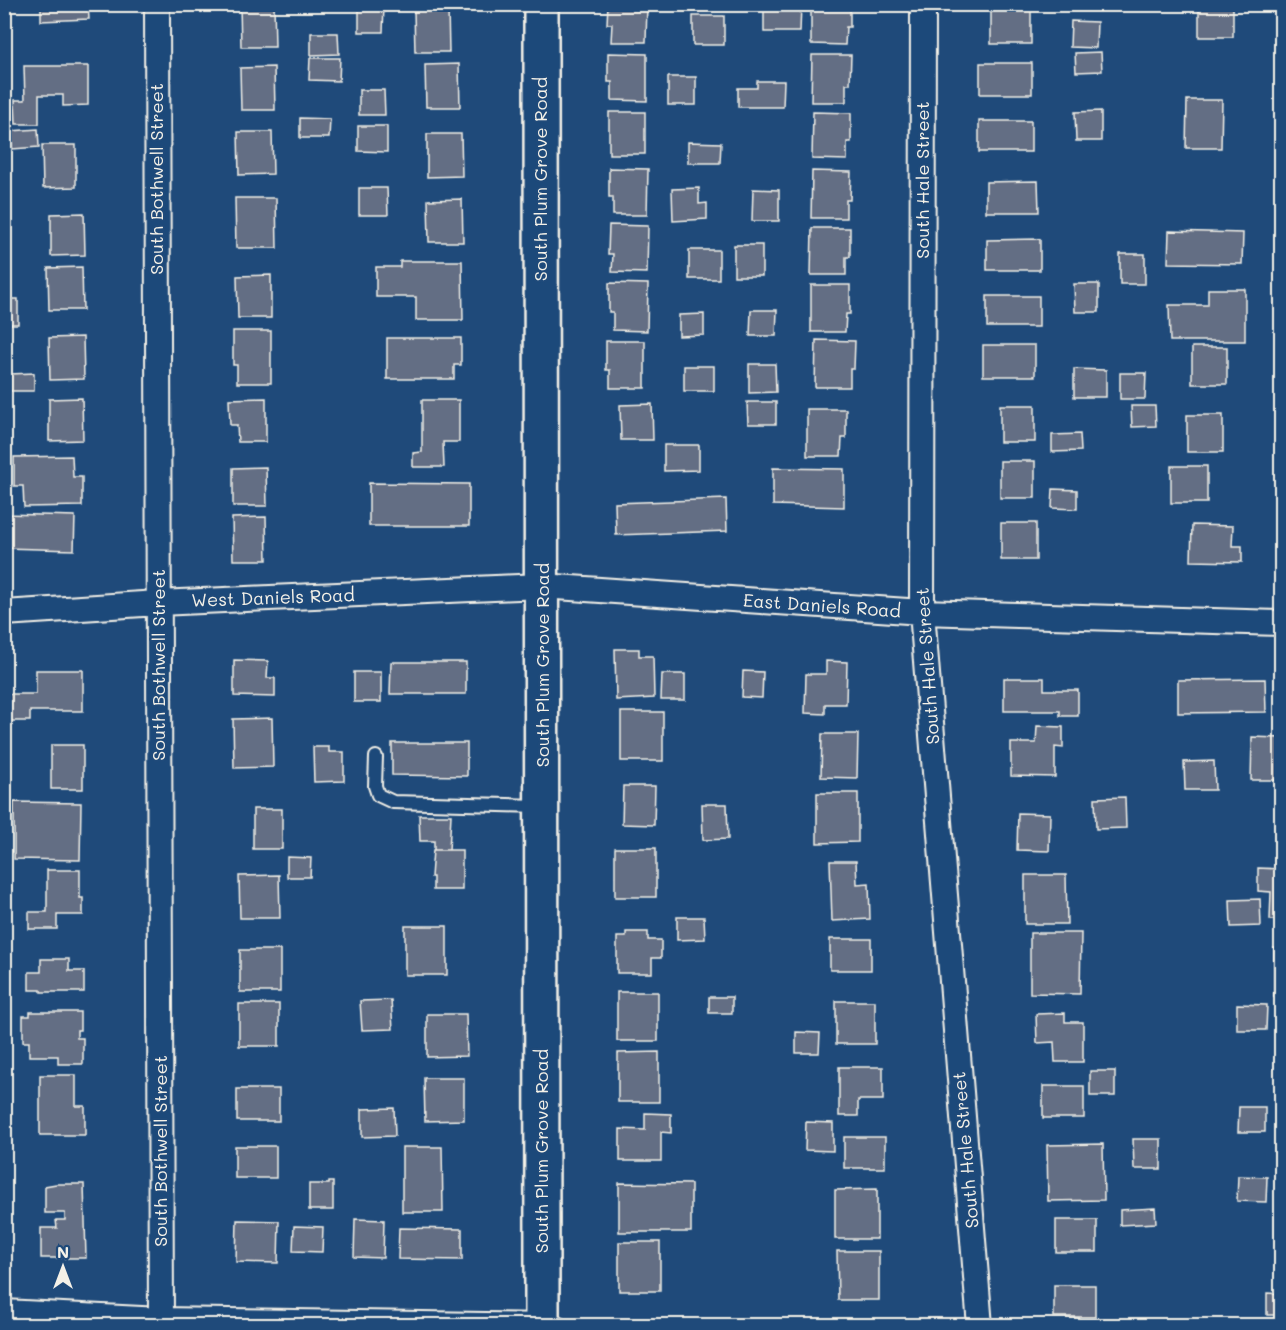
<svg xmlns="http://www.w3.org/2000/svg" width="1286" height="1330" font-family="Mali,sans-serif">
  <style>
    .building { fill: #646e84; stroke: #f4f1e8; stroke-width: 1.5 }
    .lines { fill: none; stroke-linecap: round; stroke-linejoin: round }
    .lane-casing { stroke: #f4f1e8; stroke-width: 16 }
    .street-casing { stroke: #f4f1e8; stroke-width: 28 }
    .secondary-casing { stroke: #f4f1e8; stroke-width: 38 }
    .lane { stroke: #1f4a7a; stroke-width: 12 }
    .street { stroke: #1f4a7a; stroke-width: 24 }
    .secondary { stroke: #1f4a7a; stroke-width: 33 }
    .labels { text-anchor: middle; stroke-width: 4.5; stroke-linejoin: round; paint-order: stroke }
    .street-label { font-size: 18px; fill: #f4f1e8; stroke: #1f4a7a }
  </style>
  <rect width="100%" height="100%" fill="#1f4a7a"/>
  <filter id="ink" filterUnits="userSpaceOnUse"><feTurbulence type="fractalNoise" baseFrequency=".0167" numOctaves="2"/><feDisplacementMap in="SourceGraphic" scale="12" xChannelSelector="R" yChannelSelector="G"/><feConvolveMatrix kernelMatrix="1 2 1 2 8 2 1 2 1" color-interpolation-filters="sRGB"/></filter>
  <g filter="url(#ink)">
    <path class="building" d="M41,4H88L89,19L41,21Z
      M274,4L275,47H241L240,5Z
      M608,4H647L646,42H611L612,24H607Z
      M764,4H801L800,32H764Z
      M811,4H850V27H846L845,45L811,44Z
      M991,4H1031V44H991Z
      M1199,4H1233V37H1199Z
      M359,5H384L383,32H359Z
      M448,9L449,52H415L414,10Z
      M693,16H724V45H693Z
      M1071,21L1097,22L1096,48L1070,47Z
      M311,33H338L339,54L311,55Z
      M1101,52L1102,71L1076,72L1075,53Z
      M608,53L647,54V101L612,100V82H608Z
      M812,55H851L850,84H846V102H811Z
      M310,58H340L339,81L309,80Z
      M980,63H1032V94H980Z
      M459,64L460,107H426L425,65Z
      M24,66H88V105L63,106V95H39V124H16L15,100H25Z
      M274,67L275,110H241L240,68Z
      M668,77H696V105H668Z
      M757,81H784L783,107H738V88H757Z
      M359,90H384L385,115H359Z
      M1187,100H1222L1221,148H1186Z
      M1101,111V141H1076L1075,112Z
      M609,112H645V154H609Z
      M813,112L851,113V142H847V160L812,159Z
      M300,118L330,119L329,138H300Z
      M979,121H1031V152H979Z
      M358,126H387V152L358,151Z
      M38,129L39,147L12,149L11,131Z
      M238,132H272L273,174L239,175Z
      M427,134H461L462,176L427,177Z
      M688,142L721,143L720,163H688Z
      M42,145H76V187L43,188Z
      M609,168L648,169L647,215H613V197H609Z
      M812,171L851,172L850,200H846V218H811Z
      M1038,181L1039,212H986V182Z
      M359,188H387L388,215H359Z
      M699,188V204L707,203V219L673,221L672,189Z
      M753,189L779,190V221H752Z
      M235,198H276L277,248H236Z
      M462,199L463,242H429L428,200Z
      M84,213L85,255L51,256V214Z
      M609,225L648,226L647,273L612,272L613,254H608Z
      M812,228H850V257H846V275H811Z
      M1169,231L1243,233L1242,264L1168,263Z
      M1040,239V270H987V240Z
      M734,245H762V276H734Z
      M689,250H719V279H689Z
      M1120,254H1145V284H1120Z
      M400,261H462L463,320H416V297H376V267H400Z
      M82,267L83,310H49L48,268Z
      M271,275V318H238L237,276Z
      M609,283L648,284L647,331L613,330V312H609Z
      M1074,284H1099V312H1075Z
      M811,285H850V314H846L845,332H811Z
      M1208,289H1245V341H1170L1169,305H1208Z
      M987,296H1039V327H987Z
      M4,299H18V324H4Z
      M751,310H777L776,336H750Z
      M704,314V335L679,336V315Z
      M233,331H271V383H237V365H233Z
      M83,337L84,379L50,380L49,338Z
      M387,338H461V365H454V379H387Z
      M816,340L855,341L854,369H850V387H815Z
      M606,341H645V388H610V370H606Z
      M983,345H1035V376H983Z
      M1192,347H1227V384H1192Z
      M749,364H775L776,392L749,393Z
      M684,366H714V391H684Z
      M1074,369L1106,370V397H1074Z
      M34,373V391H10V374Z
      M1120,373H1146L1145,399H1120Z
      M82,398L83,440L49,441V399Z
      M266,398V442H238L237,425H230L229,399Z
      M422,400H459V442H443L444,467H413V453L422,452Z
      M747,402H776V424H748Z
      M652,404L653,440H621L620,405Z
      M1000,405H1035V442H1000Z
      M1131,406H1155L1156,426L1132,427Z
      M807,409H846V438H842L841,456H807Z
      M1187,415H1223V452H1187Z
      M1080,434L1081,451L1052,452V435Z
      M664,445H699V470L664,471Z
      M72,456L73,477H82V506L24,507L23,486H14V457Z
      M1000,461H1035V498H1000Z
      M1171,466H1207V503H1171Z
      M266,467L267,506H233V468Z
      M773,468L844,469V507L773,505Z
      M369,483L469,484V526H369Z
      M1053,489L1077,490V509L1052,508Z
      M726,499L727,531L616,535L615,503Z
      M4,514L75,516L74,550L4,548Z
      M266,517L267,560H233L232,518Z
      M1001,523H1036V560H1001Z
      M1192,525L1233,526L1232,546H1242V562L1191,561Z
      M615,649H639V656H653L654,698L616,700Z
      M234,660L268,661L267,678H275V697L234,696Z
      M826,661L847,662L846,704H825V714L805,713L806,674H826Z
      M391,662H466V694H390Z
      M36,670H83V711H30V721H4V694H36Z
      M743,671L763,672L762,698L742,697Z
      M354,672H381V702H354Z
      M662,674H685V700H661Z
      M1004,678H1044V690H1078V716H1060V711H1004Z
      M1265,679L1266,712L1178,713V680Z
      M621,712H663V761H621Z
      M272,718L273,767L234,768L233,719Z
      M1037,726L1063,727V748L1055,747V777L1011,776V743H1036Z
      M4,731H8L9,758H4Z
      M822,734H858L857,778L821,777Z
      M1252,737L1282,738L1280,780H1251Z
      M392,743H467V776L392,775Z
      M51,745H83V789H51Z
      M313,747H329V752H344V781L314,782Z
      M1214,761L1215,790H1185L1184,762Z
      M623,786H655L654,825L622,824Z
      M817,793H858V842L817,843Z
      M1125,797L1126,828L1096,829L1095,798Z
      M14,802L81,803L80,860L14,859Z
      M702,804H727L728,839L703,840Z
      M253,809H282V849H253Z
      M1018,813L1050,814L1049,851L1017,850Z
      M419,815H451L449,850H434V841H420Z
      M615,848H656V897H615Z
      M433,850H462V890H433V877H431Z
      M287,857L311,858L310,877H287Z
      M830,861H856L857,884L869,883L870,919L832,921Z
      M1258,868L1282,869V920H1270L1271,892L1258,891Z
      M47,870H80V898H83V915H57V929H29V912H47Z
      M279,875L280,918H240L239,876Z
      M1025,875H1066L1067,924H1025Z
      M1260,899L1261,926L1231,927L1230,900Z
      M677,917H704L705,939L677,940Z
      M405,926H447V975H405Z
      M626,932H648V940H661V958H652V973H617V937H626Z
      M1030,933H1081L1080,994L1030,993Z
      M830,939H871V970H830Z
      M1274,948H1282V997H1274Z
      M240,950H280V992H240Z
      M41,959H69V971H84V992H41V990H29V972H41Z
      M617,992H658V1041H617Z
      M709,997H732V1013H709Z
      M391,1000L393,1029L362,1030L360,1001Z
      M836,1001H875V1044H836Z
      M239,1004H279V1046H239Z
      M1237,1004L1267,1005L1266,1030H1237Z
      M30,1012H80V1030H77V1038H83V1064H58V1056H29V1042H23V1016H30Z
      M1065,1013V1022H1083V1062H1055L1054,1042L1037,1043L1036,1014Z
      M427,1014H466L467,1056L427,1057Z
      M796,1032L820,1033L819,1053H796Z
      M659,1052V1102H618V1053Z
      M839,1067H883V1100H858V1116H839Z
      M1090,1071H1115V1096H1090Z
      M40,1075H76V1106H85V1135H40Z
      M424,1078H464V1120L425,1121Z
      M1043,1086H1084V1118H1043Z
      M237,1089H279V1121H237Z
      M1239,1107H1265V1132H1238Z
      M394,1108L395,1136L362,1137V1109Z
      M645,1113L671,1114V1133L661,1132V1161H620V1129L645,1130Z
      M806,1122L833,1123V1151L805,1150Z
      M844,1137H885V1168H844Z
      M1133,1139H1161V1169H1134Z
      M1103,1144L1104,1200L1048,1201L1047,1145Z
      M235,1146H276V1178H235Z
      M402,1147H442L443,1212H402Z
      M1238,1176L1267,1177L1266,1202L1237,1201Z
      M329,1182H333V1210H309V1184H329Z
      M619,1183L691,1184V1232H619Z
      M56,1184H84L86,1258H41V1228H57L56,1220H65V1213H45V1186Z
      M877,1189V1239H835V1190Z
      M1155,1208L1156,1223L1120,1225V1210Z
      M1276,1214H1282V1273H1276Z
      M355,1219L384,1220L383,1258L354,1257Z
      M237,1220L279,1221L278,1263L236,1262Z
      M1056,1220H1097V1252H1056Z
      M294,1226L323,1227L322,1252L293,1251Z
      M399,1228L462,1229V1260L398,1259Z
      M619,1242H660V1291H619Z
      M837,1251H879V1300H838Z
      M1054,1285H1095V1317H1054Z
      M1267,1293L1282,1294V1315H1267Z"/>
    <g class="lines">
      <defs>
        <path id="lane" d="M376,757L375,786L378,795L393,802L540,806"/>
        <path id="street" d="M157,4L161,1326
          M923,4L922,612L980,1326
          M4,613L158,603L542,586L922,612L1282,623
          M4,1312L161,1320L553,1326"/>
        <path id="secondary" d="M541,4L542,1326"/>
      </defs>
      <use href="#lane" class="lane-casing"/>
      <use href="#street" class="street-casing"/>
      <use href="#secondary" class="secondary-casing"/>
      <use href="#lane" class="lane"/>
      <use href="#street" class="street"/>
      <use href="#secondary" class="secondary"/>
    </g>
  </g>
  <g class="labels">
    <g class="street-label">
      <text transform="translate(157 179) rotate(-90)" y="6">South Bothwell Street</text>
      <text transform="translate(541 179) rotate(-90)" y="6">South Plum Grove Road</text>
      <text transform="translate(923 180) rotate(-90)" y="6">South Hale Street</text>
      <text transform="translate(273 598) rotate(-2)" y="6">West Daniels Road</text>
      <text transform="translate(822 606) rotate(4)" y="6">East Daniels Road</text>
      <text transform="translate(159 665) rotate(-90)" y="6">South Bothwell Street</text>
      <text transform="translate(543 665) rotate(-90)" y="6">South Plum Grove Road</text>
      <text transform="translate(928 666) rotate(-94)" y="6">South Hale Street</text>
      <text transform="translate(966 1150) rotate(-95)" y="6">South Hale Street</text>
      <text transform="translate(161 1151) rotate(-90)" y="6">South Bothwell Street</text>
      <text transform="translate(542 1151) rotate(-90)" y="6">South Plum Grove Road</text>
    </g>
  </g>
  <rect width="1286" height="1330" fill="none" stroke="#1f4a7a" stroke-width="24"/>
  <rect x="12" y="12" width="1262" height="1306" fill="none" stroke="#f4f1e8" stroke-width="2" filter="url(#ink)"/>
  <g transform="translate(63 1267)" stroke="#1f4a7a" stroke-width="4.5" paint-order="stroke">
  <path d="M0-4.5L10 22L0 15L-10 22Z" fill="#f4f1e8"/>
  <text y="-9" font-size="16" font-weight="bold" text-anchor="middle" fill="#f4f1e8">N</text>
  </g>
</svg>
